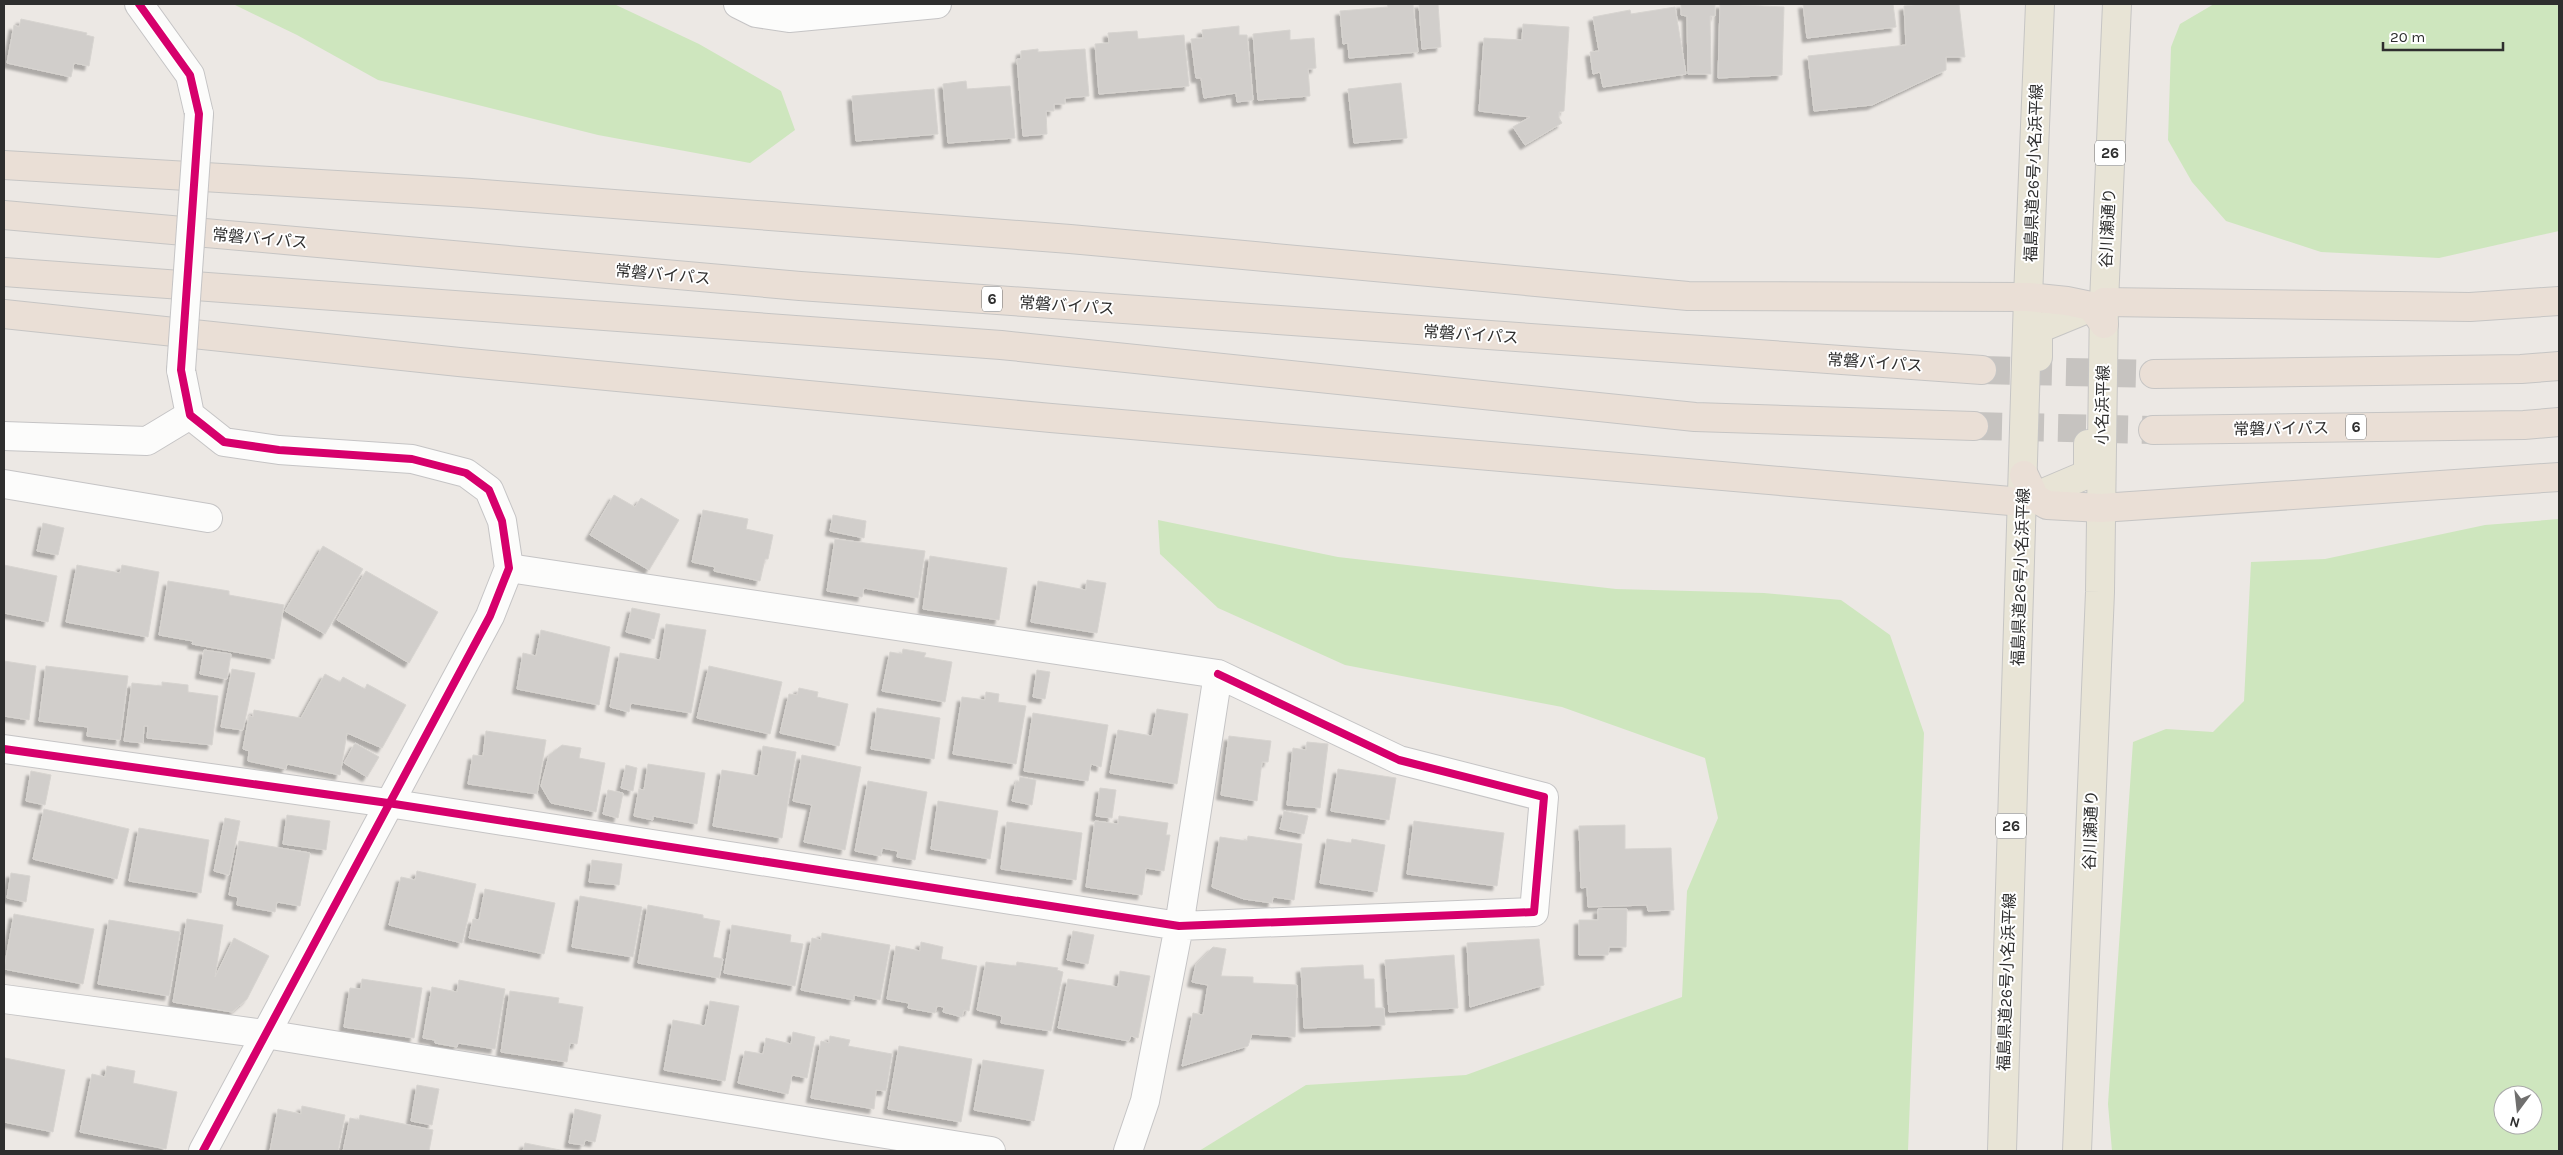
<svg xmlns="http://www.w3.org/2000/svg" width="2563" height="1155" font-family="Karla,'Noto Sans JP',sans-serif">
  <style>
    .green { fill: #cee6be; fill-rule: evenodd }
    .building { fill: #d1cecb; stroke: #d7d4d0; filter: url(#shadow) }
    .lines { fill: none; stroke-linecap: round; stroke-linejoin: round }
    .highway-tunnel { stroke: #c6c3c0; stroke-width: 28; stroke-dasharray: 28 14; stroke-linecap: butt }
    .street-casing { stroke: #c5c4c5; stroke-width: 30 }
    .secondary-casing { stroke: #c5c4c5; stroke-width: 30 }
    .primary-casing { stroke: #c6c5c4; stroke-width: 30 }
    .highway-casing { stroke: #c6c5c4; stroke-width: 30 }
    .street { stroke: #fcfcfb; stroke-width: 28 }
    .secondary { stroke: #fcfcfb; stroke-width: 28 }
    .primary { stroke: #e8e4d6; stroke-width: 28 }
    .highway { stroke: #eadfd6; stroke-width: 28 }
    .secondary-bridge-casing { stroke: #c5c4c5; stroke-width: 30; stroke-linecap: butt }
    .secondary-bridge { stroke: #fcfcfb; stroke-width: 28 }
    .cycleway-casing { stroke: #fff; stroke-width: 11 }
    .cycleway { stroke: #d6006c; stroke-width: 8 }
    .labels { text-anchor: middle; stroke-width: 4; stroke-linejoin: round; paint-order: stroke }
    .shield { fill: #fff; stroke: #6d6d6d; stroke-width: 1 }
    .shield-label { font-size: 15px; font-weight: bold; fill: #2e2e2e }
    .street-label { font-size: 16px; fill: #2e2e2e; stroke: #fff }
  </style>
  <defs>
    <filter id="shadow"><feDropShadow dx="-4.5" dy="4.5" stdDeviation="1" flood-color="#0004"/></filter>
  </defs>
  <rect width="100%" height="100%" fill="#ece8e4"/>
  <path class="green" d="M233,4H614L699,44L781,91L795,130L750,163L598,135L378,80L297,35Z
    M2214,4H2559V231L2439,258L2321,252L2226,221L2192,182L2168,140L2171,47L2180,24Z
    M2559,519V1151H2112L2108,1104L2133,742L2166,729L2213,732L2244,701L2251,562L2325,559L2485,525ZM2503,1095H2533V1125H2503Z
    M1158,520L1338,557L1616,589L1764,593L1841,600L1890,635L1924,733L1908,1151H1199L1306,1085L1466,1075L1682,997L1687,891L1718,818L1705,758L1562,707L1345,665L1218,608L1160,554Z"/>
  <path class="building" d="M1387,4H1413L1418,52L1349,58L1348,43L1343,44L1340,11L1388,7Z
    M1419,4H1438L1441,47L1422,49Z
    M1681,4H1715V16H1710L1711,74H1688L1687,16L1681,15Z
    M1720,4L1784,7L1782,75L1718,78Z
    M1803,4H1893L1896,27L1807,38Z
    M1921,4H1959L1965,57H1946V70L1872,105L1814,111L1808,56L1906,45L1904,6Z
    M1675,7L1686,74L1603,87L1600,72L1593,74L1590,52L1599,51L1593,17L1630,10L1631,14Z
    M21,19L87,33L86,35L94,37L89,66L74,63L71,77L7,63L14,25L19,27Z
    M1523,24L1569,27L1564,111L1559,112V118L1562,123L1525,145L1513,127L1530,117L1479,111L1484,38L1522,40Z
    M1239,26V35H1247L1253,100L1237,102L1236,93L1204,98L1201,78H1196L1191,39L1203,38L1202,30Z
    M1290,30V40L1314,38L1316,68L1308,69L1310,96L1258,100L1253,34Z
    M1137,31L1138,39L1184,35L1189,86L1099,94L1095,44L1109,43L1108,33Z
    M1038,49V52L1085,49L1089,96L1065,98V104H1054V111H1046L1047,134L1023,136L1017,59H1021V51Z
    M966,81L967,89L1010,86L1015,138L948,143L943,84Z
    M1401,83L1407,138L1354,143L1348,89Z
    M934,89L938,134L856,141L852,96Z
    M614,495L635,507L641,498L679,520L649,570L590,535Z
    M703,510L748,519L746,529L773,535L768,559H765L760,581L714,571L715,567L692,562Z
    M833,515L866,521L864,538L830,531Z
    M43,523L64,528L58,555L37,551Z
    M835,539L925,551L918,598L864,588L862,597L827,591Z
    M323,546L363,569L325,634L285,611Z
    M930,556L1007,568L999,620L923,609Z
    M4,565L57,576L48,622L4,613Z
    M77,565L120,573L122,565L159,572L148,637L66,622Z
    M366,571L438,612L409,663L337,620Z
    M1087,580L1106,583L1097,633L1031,622L1038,581L1086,590Z
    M168,581L229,591V595L284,605L274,659L192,644L193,641L159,635Z
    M632,608L660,614L654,639L626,632Z
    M666,624L706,630L691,713L631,703L629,712L610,707L620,653L660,660Z
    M541,630L610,647L599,705L517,689L523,653L536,656Z
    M903,649L926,653L924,657L952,662L945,702L882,691L890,652L902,654Z
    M204,650L231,654L227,679L200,674Z
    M4,661L36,666L29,720L4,716Z
    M46,666L128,676L120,740L87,736L88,727L39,721Z
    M709,666L782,682L770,734L697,718Z
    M232,669L255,673L243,730L221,727Z
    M1037,670L1050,672L1045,699L1033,697Z
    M325,674L340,682L343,677L365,689L367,684L406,705L382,748L347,733L340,775L287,764L286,769L248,761L249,751L243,749L249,716L253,717L254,710L301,718Z
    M162,682L188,685V692L218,696L212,745L147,738L148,726H144L143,743L124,741L132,683L162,686Z
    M799,688L818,692L817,697L848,704L839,746L780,733L789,694L797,695Z
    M986,692L999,694L998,702L1026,706L1016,764L953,754L962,697L985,700Z
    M877,708L940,718L934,759L871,749Z
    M1157,709L1188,714L1177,784L1110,773L1118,730L1152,736Z
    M1033,713L1108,725L1101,767L1091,764L1088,781L1024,771Z
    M486,731L546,740L537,794L468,784L473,755L483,756Z
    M1229,736L1271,741L1268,762H1262L1257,801L1221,795Z
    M1307,742L1328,744L1320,808L1287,805L1293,748L1306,750Z
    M355,743L379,757L367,777L344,763Z
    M562,745L581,748L579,758L605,763L596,812L551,803L541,786L549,755Z
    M763,746L796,752L782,838L713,826L722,770L758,776Z
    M802,755L861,767L845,850L804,842L812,805L793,801Z
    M648,764L705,773L697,824L653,816V820L634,816L639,789L644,790Z
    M626,765L637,768L633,791L621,788Z
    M1338,769L1396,778L1389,820L1331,811Z
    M31,771L51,775L45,805L26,801Z
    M1020,777L1036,780L1032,805L1012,801L1016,781L1019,782Z
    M868,781L927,792L915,860L897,857L898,851L882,848L881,856L855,851Z
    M1100,788L1116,790L1112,818L1096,816Z
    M608,790L623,793L618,818L603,814Z
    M938,801L998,811L990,859L931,849Z
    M44,809L129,829L117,879L33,859Z
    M1284,811L1308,816L1304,834L1280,829Z
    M287,815L330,821L326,850L283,844Z
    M1119,816L1168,823L1166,835H1170L1164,871L1146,868L1142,895L1086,887L1095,821L1118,824Z
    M225,818L240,821L229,875L214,871Z
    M1414,821L1504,833L1497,886L1407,874Z
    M1007,822L1082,833L1076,880L1001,869Z
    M1625,825V849L1671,848L1674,910L1648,911L1647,905L1588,907L1587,887L1581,888L1579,826Z
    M139,828L209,840L201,893L129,881Z
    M1248,836L1302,844L1294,900L1273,897L1272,903L1244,899L1212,887L1220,837L1247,841Z
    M1327,839L1351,843L1352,839L1385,845L1377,892L1320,883Z
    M239,841L310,853L300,906L277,902L275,912L237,905L238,897L229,895Z
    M592,860L622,864L619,885L589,882Z
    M417,871L476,884L462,943L389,925L401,877L415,880Z
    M11,873L30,876L26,902L7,898Z
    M485,889L555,903L544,954L469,938L473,919L479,920Z
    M580,896L642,907L633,957L572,947Z
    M648,905L703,915V918L720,921L713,957L723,959L719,978L638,963Z
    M1598,909H1627L1626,947H1609L1608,955H1579V920H1598Z
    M14,914L94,929L83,984L4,969Z
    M187,919L223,925L215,977L234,938L269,956L247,999L232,1012L173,1002Z
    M109,920L180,932L169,996L98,984Z
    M732,925L791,935L790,942L803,944L795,986L724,973Z
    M1073,931L1094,935L1088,964L1067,960Z
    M822,933L890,945L880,1000L854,995V1000L801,990L812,938L821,940Z
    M1539,939L1544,985L1470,1007L1467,943Z
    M921,942L943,947L941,959L977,966L969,1011L964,1010L962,1017L943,1012L944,1007L937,1006L935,1013L908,1008L909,1003L887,999L896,946L920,951Z
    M1213,947L1226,949L1221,976L1253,977V983L1297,985L1295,1037L1252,1034L1248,1046L1182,1066L1193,1013L1203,1015L1208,985L1192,982L1196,964Z
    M1454,955L1458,1008L1389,1012L1385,960Z
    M986,962L1016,966L1017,962L1058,968L1057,970L1063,972L1051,1031L1001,1023L1002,1016L977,1010Z
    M1363,965L1364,979H1374L1375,1008H1384L1385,1025L1304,1028L1301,968Z
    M1120,971L1150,976L1138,1038L1131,1036L1129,1041L1058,1028L1068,979L1118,987Z
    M362,979L422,988L414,1038L344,1027L350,988L361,989Z
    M459,980L505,989L495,1049L458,1043L457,1047L435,1043V1040L423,1038L432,987L457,992Z
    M510,991L559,998L558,1003L583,1007L577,1044L570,1043L567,1062L501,1052Z
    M710,1001L739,1006L725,1081L664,1070L673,1020L705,1026Z
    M793,1032L815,1037L807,1078L792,1075L788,1094L738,1083L745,1051L763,1054L766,1038L791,1044Z
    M830,1036L850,1040L848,1046L892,1054L886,1091L876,1090L874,1109L811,1098L821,1041L829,1043Z
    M899,1046L972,1059L961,1122L888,1109Z
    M5,1058L65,1070L53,1132L4,1122Z
    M983,1060L1044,1070L1034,1121L974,1110Z
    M107,1066L135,1071L133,1083L177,1092L166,1149L80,1132L92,1074L105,1077Z
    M417,1085L439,1089L432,1125L411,1121Z
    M302,1106L345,1115L338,1151H270L278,1109L301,1114Z
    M575,1109L601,1115L595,1142L585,1140L584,1145L569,1143Z
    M360,1115L433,1130L429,1151H343L350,1118L359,1120Z
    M525,1143L565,1151H523Z"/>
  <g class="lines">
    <path class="highway-tunnel" d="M1982,370L2154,374
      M1974,426L2153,430"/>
    <defs>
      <path id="street" d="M738,4L756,13L789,18L937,4
        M4,436L147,441L190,415
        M4,484L208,518
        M509,568L1218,674L1179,926L1145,1101L1128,1151
        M4,749L388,803L1179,926L1534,912L1544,797L1399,760L1218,674
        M4,999L265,1034L991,1151"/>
      <path id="secondary" d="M139,4L190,75L199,114
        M181,370L190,415L224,442L279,450L412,459L466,473L489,490L502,521L509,568L490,616L203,1151"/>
      <path id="primary" d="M2038,357V329L2104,302
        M2022,502L2088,474V444
        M2002,1151L2028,297L2040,4
        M2077,1151L2100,592L2104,302L2117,4"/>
      <path id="highway" d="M4,165L471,193L1070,239L1688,296L2028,297L2067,301L2091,306L2104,324
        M4,215L800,286L1982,370
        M4,272L1001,345L1695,417L1974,426
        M2104,302L2470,307L2559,301
        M4,314L459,362L1051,418L2022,502
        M2154,374L2521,369L2559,366
        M2153,430L2524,425L2559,422
        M2024,475L2035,498L2047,505L2101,508L2559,477"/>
    </defs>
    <use href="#street" class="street-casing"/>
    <use href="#secondary" class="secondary-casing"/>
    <use href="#primary" class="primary-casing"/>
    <use href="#highway" class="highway-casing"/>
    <use href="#street" class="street"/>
    <use href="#secondary" class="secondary"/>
    <use href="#primary" class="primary"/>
    <use href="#highway" class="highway"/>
    <defs>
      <path id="secondary-bridge" d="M181,370L199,114"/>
    </defs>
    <use href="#secondary-bridge" class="secondary-bridge-casing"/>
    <use href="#secondary-bridge" class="secondary-bridge"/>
    <defs>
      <path id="cycleway" d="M139,4L190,75L199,114L181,370L190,415L224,442L279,450L412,459L466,473L489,490L502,521L509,568L490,616L203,1151
        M4,749L388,803L1179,926L1534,912L1544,797L1399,760L1218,674"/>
    </defs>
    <use href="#cycleway" class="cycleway-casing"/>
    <use href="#cycleway" class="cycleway"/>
  </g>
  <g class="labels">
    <g class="shield">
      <rect x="2095" y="140.5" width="30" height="25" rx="4"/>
      <rect x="982" y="286.5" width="20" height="25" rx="4"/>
      <rect x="2346" y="414.5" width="20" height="25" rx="4"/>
      <rect x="1996" y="813.5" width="30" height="25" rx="4"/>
    </g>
    <g class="shield-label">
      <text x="2110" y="158">26</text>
      <text x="992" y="304">6</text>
      <text x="2356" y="432">6</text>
      <text x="2011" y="831">26</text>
    </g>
    <g class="street-label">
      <text transform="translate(2033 173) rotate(-88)" y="6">福島県道26号小名浜平線</text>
      <text transform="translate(2107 228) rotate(-87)" y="6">谷川瀬通り</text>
      <text transform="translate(260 238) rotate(5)" y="6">常磐バイパス</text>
      <text transform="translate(663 274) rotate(5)" y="6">常磐バイパス</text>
      <text transform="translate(1067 305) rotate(4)" y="6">常磐バイパス</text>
      <text transform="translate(1471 334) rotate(4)" y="6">常磐バイパス</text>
      <text transform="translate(1875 362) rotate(4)" y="6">常磐バイパス</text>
      <text transform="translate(2102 405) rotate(-89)" y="6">小名浜平線</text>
      <text transform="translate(2281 428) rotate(-1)" y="6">常磐バイパス</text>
      <text transform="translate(2020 577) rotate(-88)" y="6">福島県道26号小名浜平線</text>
      <text transform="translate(2090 830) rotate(-88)" y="6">谷川瀬通り</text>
      <text transform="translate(2006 982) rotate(-88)" y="6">福島県道26号小名浜平線</text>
    </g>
  </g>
  <rect width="2563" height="1155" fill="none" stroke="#2e2e2e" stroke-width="10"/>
  <g transform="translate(2518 1110) rotate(195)"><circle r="24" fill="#ffffff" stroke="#ababab"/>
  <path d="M0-4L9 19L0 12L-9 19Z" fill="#706f6e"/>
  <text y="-8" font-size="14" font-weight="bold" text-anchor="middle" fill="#2e2e2e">N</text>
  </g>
  <path d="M2383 42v8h120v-8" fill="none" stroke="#2e2e2e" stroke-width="2.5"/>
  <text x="2390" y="42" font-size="15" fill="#2e2e2e" stroke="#ffffff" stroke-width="4" paint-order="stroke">20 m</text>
</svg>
